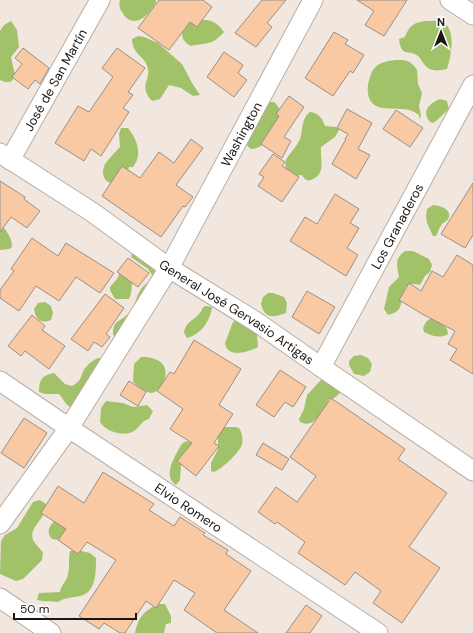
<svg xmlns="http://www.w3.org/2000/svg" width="473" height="633" font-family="'DM Sans',sans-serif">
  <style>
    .forest { fill: #a1c269 }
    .building { fill: #f8c9a3; stroke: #9a8f87 }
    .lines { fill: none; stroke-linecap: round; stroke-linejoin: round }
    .street-casing { stroke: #b8ada5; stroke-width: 21 }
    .street { stroke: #fff; stroke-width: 19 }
    .labels { text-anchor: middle; stroke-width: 3.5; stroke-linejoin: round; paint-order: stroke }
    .street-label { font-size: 13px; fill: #1a1613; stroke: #fff }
  </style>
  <rect width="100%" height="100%" fill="#f2e7de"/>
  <path class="forest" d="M120,0H156C156,5 153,7 150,11C142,22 129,26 122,12C119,8 119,4 120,0Z
    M186,19C203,23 211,14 224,32C211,46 209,42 191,46C178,39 182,31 186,19Z
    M11,21L17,30L19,47L11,57L15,75L12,81C8,83 4,82 0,80V31L4,25Z
    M426,21C431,21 437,20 442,22C457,28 451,57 447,69C438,71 430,72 424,64C422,61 420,58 418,56C409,49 401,58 399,39L405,37C409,26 414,22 426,21Z
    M138,36L144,37L158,43L182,64L192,83L200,95L193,96L181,88L169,85L160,99L153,101C150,99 149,98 147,94C142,83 150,79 148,69C146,56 132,55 132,39Z
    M395,60H403L410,62L415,67L417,70L418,84L422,93L419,106L421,116L419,119V115C408,106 395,110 383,108C363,105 366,83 373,70C378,62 388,61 395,60Z
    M440,99L447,101L449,109L436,121L433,123L430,122C421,111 429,104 440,99Z
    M267,102H274C279,106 281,111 282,117C275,128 267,149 251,149L244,143Z
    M310,112C319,113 322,118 325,126L336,127L339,130L335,137L321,147C320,160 326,173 313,179C307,182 305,180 302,175L294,176L286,170C285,166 285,164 286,160C290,152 297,147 300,139C303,130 301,118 310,112Z
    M121,128H128C137,139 143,155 133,167H129L125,179C122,180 117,183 113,183C103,183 101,172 105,164C109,158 115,153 120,147L119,134Z
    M433,205C439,205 451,209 449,217C448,221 444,222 442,224C439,228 438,232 436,236H433L427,223L426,216L427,209Z
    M0,222C5,230 12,236 12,247L9,249L0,250Z
    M138,251L164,271L119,338L113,335C113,319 119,323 128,314C135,308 136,296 141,289C146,282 150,284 152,275L148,269L131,257L132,253Z
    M405,251H413L429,259L432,265L430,272L425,276L420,285C399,279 405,300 399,309C396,313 391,314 388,315L384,309L389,287L399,277C397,265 394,259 405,251Z
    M120,272L133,275C131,283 133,291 129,299H115L110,290V287L117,279Z
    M268,293H273L284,297L287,303L286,313C274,317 265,320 261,304L263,297Z
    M45,302L51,306L53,313L51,320C41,324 36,320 34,309L38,303Z
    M205,306L212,307C210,322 201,334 187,338L184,333C185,322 193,321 199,314C202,311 201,309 205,306Z
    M240,318L257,334L258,347C249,352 227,359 225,343L233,322Z
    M431,318C439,322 448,325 448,334C440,339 432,336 424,332L423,328L426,322Z
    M361,355L368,358L372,364L370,372L364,376L354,374L349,365V361L354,356Z
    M141,357C181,357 163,393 151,393C146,392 137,386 133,382L134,364Z
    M98,358L105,359L72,408C65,405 64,399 59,394H45L39,392C39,380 42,375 54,373L65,384L72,386C85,379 79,374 87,366C90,362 94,360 98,358Z
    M322,379L342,389C340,394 335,399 329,399C324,409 315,430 300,422L299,419L304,409L307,395Z
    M106,401L123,403L133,407L147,405L153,411L149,419C142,420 140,427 134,431C124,437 106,432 100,422L101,408Z
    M225,427H236L239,428C242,432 243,439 242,444C240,452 222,469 214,472L211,471V463L218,449V434Z
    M191,441L194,443L181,465L180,480L176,485C162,476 175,456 181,445L184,442Z
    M40,500L46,504C45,508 45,512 42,517C38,524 27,533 35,543C37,546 41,549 43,553L42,560L23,579L16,581L0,574L1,541L5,535L17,528L33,502Z
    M57,519L69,528L59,540L52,539C45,532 50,524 57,519Z
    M77,550L90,553L96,558C96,572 96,593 80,596C71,598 66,597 58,602C51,601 45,602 37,600L39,593L60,592C61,585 67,581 68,574C70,566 68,559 70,551Z
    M158,604H165L171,616V623L166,624L164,633H135C139,616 143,612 158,604Z"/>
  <path class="building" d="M159,0H203L212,7L197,27L190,22L169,50L138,28Z
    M262,0H286L267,23L272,27L256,47L235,33Z
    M357,0H407L384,36L365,25L374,11Z
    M334,32L348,40L345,44L364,55L353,73L350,71L333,96L305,78Z
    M23,48L49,68L40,84L35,80L28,89L12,77L22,64L15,58Z
    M117,48L145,68L128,92L133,95L123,108L129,112L101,156L91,149L84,161L55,143L78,106L89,112L113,77L102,68Z
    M224,52L243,65L238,73L247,80L234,97L207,77Z
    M289,96L304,107L284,137L291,141L282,158L261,144L279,116L276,114Z
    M347,109L372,123L358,149L370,155L356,179L332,164L346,139H345L348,134L337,128Z
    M396,110L423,128L410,147L383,129Z
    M191,139L203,148L176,185L193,197L185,207L183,206L161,237L102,196L122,166L140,178L159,152L174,163Z
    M273,154L285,162L282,166L299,177L282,202L258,186L264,177L259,174Z
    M0,181L25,197L24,199L40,211L27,228L11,217L0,232Z
    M473,183V235L465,248L441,234Z
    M335,194L359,209L350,223L359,228L347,248L358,255L346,276L290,241L305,217L317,224Z
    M32,238L58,256L66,243L114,273L100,293L76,277L59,301L36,286L19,311L0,298V290L14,271L11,269Z
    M457,255L473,265V374L450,360L457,349L448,344L455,331L424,315L399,300L409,283L421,291L432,271L443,277Z
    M128,258L149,273L138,287L117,272Z
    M307,291L335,307L319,334L292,317Z
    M105,294L124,308L106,334L110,337L102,347L94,342L88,351L71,339Z
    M32,315L45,326L42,330L65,346L49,369L25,351L21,356L8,346Z
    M194,340L241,369L219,405L233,414L214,443L219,446L196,476L177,461L192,443L170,429L183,409L157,391L170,372L174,374Z
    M280,370L306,387L293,407L285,402L274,417L256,405Z
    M129,381L146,392L138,406L120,395Z
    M331,398L405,449L398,459L447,493L409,547L440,568L402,623L373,603L381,591L355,572L345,585L298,553L305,542L277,522L275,524L258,512L276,487L297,502L316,476L290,457Z
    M24,418L47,433L24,468L1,453Z
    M263,443L289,459L282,470L256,455Z
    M103,472L154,504L149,510L174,526L180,517L205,533L203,535L228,550L226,554L251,571L224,610L258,633H217L184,610L195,593L174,580L156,608L146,601L125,633H120L104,623L99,629L79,616L116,560L87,542L78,554L58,540L66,529L41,513L58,486L84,503Z
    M306,605L322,616L310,633H286Z"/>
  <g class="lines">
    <defs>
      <g id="street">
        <path d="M450,0L473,15"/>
        <path id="s1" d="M0,153L92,212L169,268L258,323L321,367L473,471"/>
        <path id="s2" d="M10,160L100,0"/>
        <path id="s3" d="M321,367L473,85"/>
        <path id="s4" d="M0,381L69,428L378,633"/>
        <path id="s5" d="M0,524L69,428L169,268L313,0"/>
        <path d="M0,598L51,633"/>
      </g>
    </defs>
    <use href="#street" class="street-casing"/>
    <use href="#street" class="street"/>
  </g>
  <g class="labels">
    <g class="street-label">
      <text dy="5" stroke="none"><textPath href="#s2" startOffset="92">José de San Martín</textPath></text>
      <text dy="5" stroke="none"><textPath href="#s5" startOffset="459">Washington</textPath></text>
      <text dy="5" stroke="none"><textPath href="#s3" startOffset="160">Los Granaderos</textPath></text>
      <text dy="5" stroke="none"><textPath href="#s1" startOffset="285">General José Gervasio Artigas</textPath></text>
      <text dy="5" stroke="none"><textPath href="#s4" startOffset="227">Elvio Romero</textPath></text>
    </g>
  </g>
  <g transform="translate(441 32)" stroke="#ffffff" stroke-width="3" paint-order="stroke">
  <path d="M0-3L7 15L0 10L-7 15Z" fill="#1a1613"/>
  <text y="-6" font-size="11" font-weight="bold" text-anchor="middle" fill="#1a1613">N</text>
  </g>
  <path d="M14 613v6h122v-6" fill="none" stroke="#1a1613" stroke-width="2"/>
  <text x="20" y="613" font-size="12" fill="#1a1613" stroke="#ffffff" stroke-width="3" paint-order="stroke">50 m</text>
</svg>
